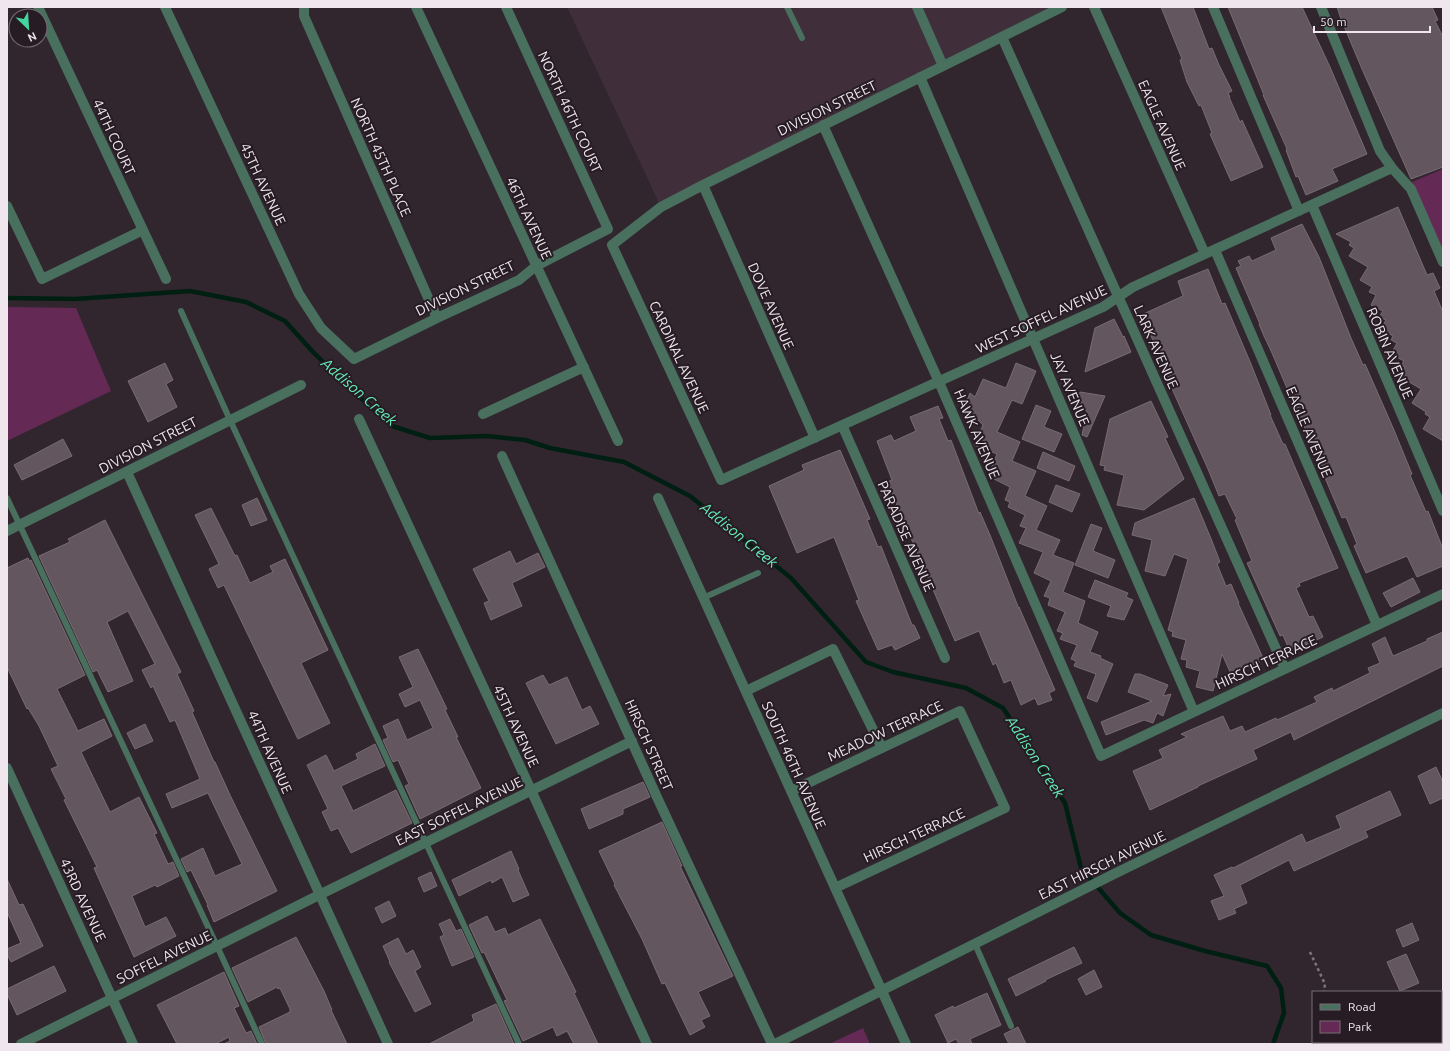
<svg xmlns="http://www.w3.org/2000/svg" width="1450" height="1051" font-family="Ubuntu,sans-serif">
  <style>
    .built { fill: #402f3b }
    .green { fill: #642955 }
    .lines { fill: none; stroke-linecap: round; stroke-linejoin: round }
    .stream { stroke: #001f13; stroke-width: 4.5 }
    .building { fill: #64565f; stroke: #786b74 }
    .path { stroke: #7f757d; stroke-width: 2.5; stroke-dasharray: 3 3; stroke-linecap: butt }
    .lane { stroke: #496f5e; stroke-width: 6 }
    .street { stroke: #496f5e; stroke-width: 10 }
    .labels { text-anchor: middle; stroke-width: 4; stroke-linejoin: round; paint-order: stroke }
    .street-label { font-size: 14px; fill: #efe7ed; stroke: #271c24 }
    .water-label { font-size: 15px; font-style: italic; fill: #64eeb8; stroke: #271c24 }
  </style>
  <rect width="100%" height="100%" fill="#31262e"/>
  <path class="built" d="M567,7H1062L661,207Z"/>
  <path class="green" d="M1443,169V253L1412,182Z
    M7,307L76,308L111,391L7,441Z
    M863,1028L870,1044H829Z"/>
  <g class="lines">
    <path class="stream" d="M7,298L75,299L190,291L246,302L285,321L313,352L350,388L392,426L430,438L487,436L525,440L550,448L624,462L690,496L791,578L866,662L893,672L966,688L1003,708L1065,803L1081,868L1120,913L1151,935L1205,951L1267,966L1281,988L1284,1013L1273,1044"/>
  </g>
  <path class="building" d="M1161,7H1193L1209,49L1212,48L1219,65L1232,91L1228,93L1230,97H1229L1240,122L1242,120L1263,167L1231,181L1210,134L1212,133L1201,105L1199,106L1187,82L1180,60L1182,59Z
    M1228,7H1302L1330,67L1367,154L1332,169L1338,181L1306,195L1298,176L1296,177L1286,150L1287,149L1263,95H1264Z
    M1337,7H1432L1438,20L1435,21L1443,37V167L1411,179L1362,69L1341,19Z
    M1398,207L1427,275L1433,273L1440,288L1434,291L1443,312V441L1423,429L1430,417L1425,414L1426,412L1412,403L1421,389L1401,377L1405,371L1403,370L1405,367L1401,365L1404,361L1391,354L1397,343L1391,340L1393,336L1381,329L1386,320L1379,317L1383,311L1371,305L1376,295L1369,292L1372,287L1360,280L1368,267L1349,256L1354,248L1349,245L1351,242L1336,234Z
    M1302,224L1319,257L1351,338L1363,365L1365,364L1394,430L1412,474L1410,475L1426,512L1428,511L1443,549V566L1417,577L1407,556L1366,573L1354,546L1357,544L1346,517L1342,518L1323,473H1324L1296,407H1295L1272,353L1264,336L1259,324H1260L1236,268L1241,266L1238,261L1249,256L1252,261L1276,250L1271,238Z
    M1208,269L1222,304L1225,303L1251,364L1271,415H1270L1283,444H1285L1338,568L1299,583L1300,586L1296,588L1309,617L1313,616L1323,637L1290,652L1283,635L1280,636L1247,563L1252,561L1235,520L1237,519L1225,494L1219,496L1208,469L1169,382H1170L1159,353L1141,315L1183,296L1178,281Z
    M1114,319L1123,337L1124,336L1131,352L1085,372L1095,328Z
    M165,363L173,380L166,384L177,407L148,422L128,381Z
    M1016,363L1036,371L1022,404L1012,400L997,432L1020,442L1012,461L1036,471L1025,496L1047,506L1036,530L1060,540L1053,555L1074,563L1063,592L1085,601L1078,623L1098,632L1090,652L1101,656L1100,658L1113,664L1097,702L1087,698L1096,674L1074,666L1076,661L1071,659L1077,645L1060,639L1063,633L1057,631L1065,612L1048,605L1050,598L1044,596L1051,581L1034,573L1043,552L1019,543L1026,528L1020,526L1025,515L1008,507L1010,502L1005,500L1010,487L994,479L997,472L991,469L997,454L974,445L983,425L974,416L968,414L969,412L964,407L970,393L975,397L983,379L1006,388Z
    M1080,392L1105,396L1087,437L1082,435L1087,411L1076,408Z
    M1151,401L1168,437L1165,438L1184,479L1144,510L1117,505L1124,475L1104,470L1105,466L1100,465L1110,419Z
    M1036,405L1051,411L1044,427L1062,434L1054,452L1022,439Z
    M938,406L943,418L939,419L948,441L951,440L979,514L980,512L990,535L1019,609V607L1055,690L1049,693L1052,700L1038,705L1035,698L1021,705L1011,680L1004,683L996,663L993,665L979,631L955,641L887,482L892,480L877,441L891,435L894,441L916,431L910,417Z
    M63,439L72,456L22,480L14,465Z
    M840,450L870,519L867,520L878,547L881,546L912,625H914L920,638L895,650L892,645L878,650L856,601L859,600L834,537L797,553L769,486L804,470L802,465Z
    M1043,452L1075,466L1069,481L1037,468Z
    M1056,485L1080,494L1072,512L1049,502Z
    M257,498L267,520L251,526L242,505Z
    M1194,498L1212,541L1220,562L1217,564L1226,586L1231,584L1239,603H1238L1264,660L1231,674L1222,654L1213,691L1196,687L1200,671L1186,667L1187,660L1181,659L1186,640L1172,636L1173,632L1168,630L1188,559L1174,554L1165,576L1145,571L1152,540L1132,535L1135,523Z
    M211,508L235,556L237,555L250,583L273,572L270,566L285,559L328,650L301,663L330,723L298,739L224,585L218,588L209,569L219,564L195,515Z
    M105,520L181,672L177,674L194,711L192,712L214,762H215L230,795L277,891L214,922L207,905H208L191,870L187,872L181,859L203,848L215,876L242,864L208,793L172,808L166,794L200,779L175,720L170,722L153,686L151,688L142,670L155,664L128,611L107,622L133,681L108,692L97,670L93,672L39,556L70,542L68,539Z
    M1091,524L1102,528L1093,551L1115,560L1108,578L1075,565Z
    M510,551L516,564L538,553L545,567L512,583L522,606L491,620L484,603L489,601L473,569Z
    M28,558L29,561L31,560L85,675L57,689L78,731L104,719L112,736L81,752L110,812L139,797L157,833L154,834L168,864L173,862L179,876L157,887L155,885L132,896L145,927L166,917L176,936L134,957L94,868L97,867L64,800L66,799L51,769L58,766L39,726L28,708L27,709L7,667V568Z
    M1413,578L1420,592L1391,607L1383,593Z
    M1095,580L1128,593L1126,597L1133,600L1124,620L1107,616L1111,606L1088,597Z
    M1443,632V666L1294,740L1291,732L1253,750L1257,759L1198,786V787L1150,810L1133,771L1163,758L1159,750L1187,737L1181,734L1223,716L1230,731L1242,726L1245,732L1276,718L1277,720L1317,702L1314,697L1332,688L1333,691L1370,673L1368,668L1380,663L1372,644L1385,637L1393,656L1427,641V639Z
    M418,649L447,709L445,710L458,737H456L481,788L420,819L405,786L409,784L398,760L393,762L383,740L388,738L383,726L398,719L407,740L433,728L420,700L405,707L399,694L413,687L399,657Z
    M1135,674H1140L1168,685L1163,696L1171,694L1163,716L1157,713L1153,723L1144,720L1106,735L1101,722L1152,701L1128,692Z
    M543,675L549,685L567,677L582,710L590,706L599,724L556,744L526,683Z
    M145,724L153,741L135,749L127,733Z
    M375,744L385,766L341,786L353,811L396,790L412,823L351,853L338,828L331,831L322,812L328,809L307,765L326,755L334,771L358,759L356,754Z
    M1436,767L1443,782V798L1430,804L1418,776Z
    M643,782L650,797L623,809V814L589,829L581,809Z
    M1390,791L1401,815L1365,831L1368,837L1294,871L1289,860L1240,885L1247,903L1234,909L1236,913L1219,920L1211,901L1224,896L1214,875L1232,867L1233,868L1302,834L1306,843L1341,828L1336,816Z
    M662,822L682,866H680L733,976L698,992L710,1016L701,1020L705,1027L690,1035L665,983L662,984L642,939L614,885L615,884L599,851Z
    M511,851L519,869L518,870L529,895L513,902L502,877L492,883L491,880L459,896L452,880Z
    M431,872L437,886L424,892L418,878Z
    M7,879L19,905L23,904L43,946L11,962L7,954V949L21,943L7,912Z
    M389,901L396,916L382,923L375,908Z
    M487,916L495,932L505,928L508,935L540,919L576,992L574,993L598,1044H574L567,1031L557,1036L553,1027L523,1041L504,1001L507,1000L484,952L482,953L469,925Z
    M450,919L456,931L461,929L474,957L452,966L440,937L444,935L439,924Z
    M1412,923L1419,940L1403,947L1396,930Z
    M296,937L324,991L332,1010H331L347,1044H266L259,1027L290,1012V1009L280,988L278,989L277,987L248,1002L232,968Z
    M398,938L406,954L413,950L421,967L415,971L431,1004L415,1012L389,962H390L383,946Z
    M1074,947L1082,963L1045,980L1046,981L1016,996L1008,979Z
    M1406,954L1419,983L1400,991L1387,962Z
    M54,966L66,991L17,1015L7,994V989Z
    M1094,970L1102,987L1086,995L1078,979Z
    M224,972L239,1006L234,1008L246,1033L251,1031L257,1044H224L230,1041L229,1037L215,1044H177L157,1005Z
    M987,993L1001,1025L970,1039L972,1044H959L956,1039L948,1043L935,1015L953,1006L954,1008Z
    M496,1004L514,1044H429L474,1021L472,1015Z
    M1018,1027L1026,1044H1009L1004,1034Z"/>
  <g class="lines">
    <path class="path" d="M1310,952L1325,984L1324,992
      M1321,1042L1322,1044"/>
    <path class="lane" d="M787,7L802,38
      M181,311L230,420L519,1044
      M7,498L217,946L262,1044
      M703,598L758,573
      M975,944L1011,1026"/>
    <path class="street" d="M38,7L166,279
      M165,7L299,294L321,328L354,359L437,318L519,280L536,266L608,229L506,7
      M304,7V16L437,318
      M416,7L618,441
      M917,7L943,66
      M1062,7L703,185L661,207L612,245L721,480L1103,307L1133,287L1392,168
      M1094,7L1205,254
      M1213,7L1299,211
      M1321,7L1380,151L1392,168L1411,189L1443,262
      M1002,37L1285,669
      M920,77L1194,712
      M823,125L939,382L1101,756L1443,594
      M703,185L815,438
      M1312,205L1443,511
      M7,206L42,279L143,230
      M1215,250L1377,625
      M483,414L584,367
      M359,419L531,790L647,1044
      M842,425L945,658
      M502,456L656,795L772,1044
      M127,472L388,1044
      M658,498L906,1044
      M7,531L301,385
      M746,691L833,649L882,748
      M7,768L133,1044
      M791,791L960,711L1005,808L835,888
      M1441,1015L1443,1014
      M21,1044L319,895L632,741
      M775,1044L1112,875L1443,713
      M1383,1044L1387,1042"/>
  </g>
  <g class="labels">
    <g class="street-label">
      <text transform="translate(827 108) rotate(-26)" y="5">DIVISION STREET</text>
      <text transform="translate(570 112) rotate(65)" y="5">NORTH 46TH COURT</text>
      <text transform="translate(1162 125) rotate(66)" y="5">EAGLE AVENUE</text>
      <text transform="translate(114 137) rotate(65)" y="5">44TH COURT</text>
      <text transform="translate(381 157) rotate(66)" y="5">NORTH 45TH PLACE</text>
      <text transform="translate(263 184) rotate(65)" y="5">45TH AVENUE</text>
      <text transform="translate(529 218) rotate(65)" y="5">46TH AVENUE</text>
      <text transform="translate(465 288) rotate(-26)" y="5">DIVISION STREET</text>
      <text transform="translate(771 306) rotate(66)" y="5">DOVE AVENUE</text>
      <text transform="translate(1041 319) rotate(-25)" y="5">WEST SOFFEL AVENUE</text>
      <text transform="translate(1156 347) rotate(66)" y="5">LARK AVENUE</text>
      <text transform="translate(1390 353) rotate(67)" y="5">ROBIN AVENUE</text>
      <text transform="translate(679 357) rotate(65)" y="5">CARDINAL AVENUE</text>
      <text transform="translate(1070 389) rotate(67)" y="5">JAY AVENUE</text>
      <text transform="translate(1309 432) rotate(67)" y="5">EAGLE AVENUE</text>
      <text transform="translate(977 434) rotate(67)" y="5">HAWK AVENUE</text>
      <text transform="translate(148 445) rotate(-27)" y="5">DIVISION STREET</text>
      <text transform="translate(906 536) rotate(66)" y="5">PARADISE AVENUE</text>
      <text transform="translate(1266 662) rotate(-25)" y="5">HIRSCH TERRACE</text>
      <text transform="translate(516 726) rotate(65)" y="5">45TH AVENUE</text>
      <text transform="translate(885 731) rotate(-25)" y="5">MEADOW TERRACE</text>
      <text transform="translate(649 745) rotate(66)" y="5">HIRSCH STREET</text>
      <text transform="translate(270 752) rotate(66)" y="5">44TH AVENUE</text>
      <text transform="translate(794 765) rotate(66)" y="5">SOUTH 46TH AVENUE</text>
      <text transform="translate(459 811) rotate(-26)" y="5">EAST SOFFEL AVENUE</text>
      <text transform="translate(914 835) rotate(-25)" y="5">HIRSCH TERRACE</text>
      <text transform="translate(1102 865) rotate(-26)" y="5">EAST HIRSCH AVENUE</text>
      <text transform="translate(83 900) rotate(65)" y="5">43RD AVENUE</text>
      <text transform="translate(164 957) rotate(-26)" y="5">SOFFEL AVENUE</text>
    </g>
    <g class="water-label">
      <text transform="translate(359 392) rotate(41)" y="5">Addison Creek</text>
      <text transform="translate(739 535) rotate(39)" y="5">Addison Creek</text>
      <text transform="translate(1035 757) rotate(57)" y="5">Addison Creek</text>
    </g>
  </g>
  <rect width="1450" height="1051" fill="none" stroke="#efe7ed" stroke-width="16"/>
  <rect x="1312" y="991" width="130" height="52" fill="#271c24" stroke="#776d74"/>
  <rect x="1320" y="1004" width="20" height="6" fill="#496f5e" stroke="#776d74"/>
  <text x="1348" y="1011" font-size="12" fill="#efe7ed">Road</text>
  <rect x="1320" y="1021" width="20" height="12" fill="#642955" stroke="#776d74"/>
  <text x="1348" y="1031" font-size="12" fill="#efe7ed">Park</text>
  <g transform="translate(28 28) rotate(155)"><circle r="19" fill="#271c24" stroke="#776d74"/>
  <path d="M0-3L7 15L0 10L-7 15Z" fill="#44d49f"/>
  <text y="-6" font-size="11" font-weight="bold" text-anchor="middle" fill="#efe7ed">N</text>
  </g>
  <path d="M1314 26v6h116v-6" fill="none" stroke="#efe7ed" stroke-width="2"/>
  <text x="1320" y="26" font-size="12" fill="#efe7ed" stroke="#271c24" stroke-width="3" paint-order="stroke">50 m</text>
</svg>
